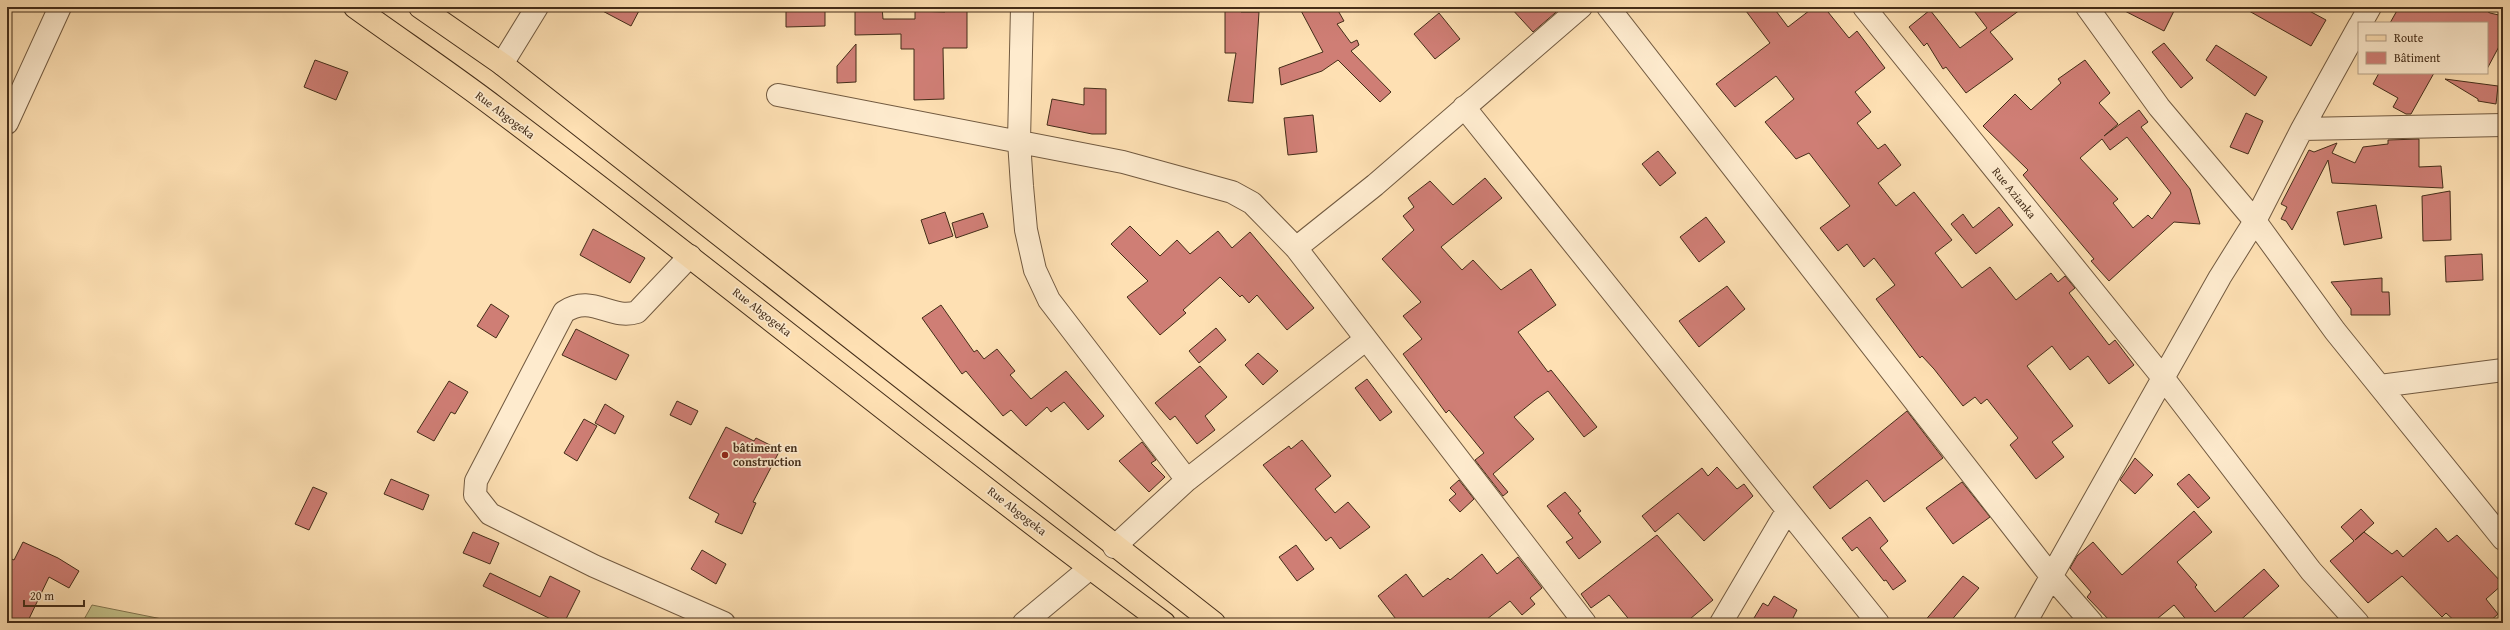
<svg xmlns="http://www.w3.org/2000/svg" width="2510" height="630" font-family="'Gentium Book Plus',serif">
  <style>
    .green { fill: #c3c18a; stroke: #847752 }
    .building { fill: #cf7e75; stroke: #442d19; fill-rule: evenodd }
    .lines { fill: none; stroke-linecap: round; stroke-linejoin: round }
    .minor-casing { stroke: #725a40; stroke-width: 24 }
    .major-casing { stroke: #442d19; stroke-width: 24 }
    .minor { stroke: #feebce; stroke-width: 22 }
    .major { stroke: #fee0b3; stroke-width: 22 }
    .poi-dot { fill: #8f2418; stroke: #feebce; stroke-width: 1.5 }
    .labels { text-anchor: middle; stroke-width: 3.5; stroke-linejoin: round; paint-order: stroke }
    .street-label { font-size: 12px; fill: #442d19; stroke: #feebce }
    .poi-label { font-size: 12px; font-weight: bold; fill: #442d19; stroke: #feebce; text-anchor: start }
  </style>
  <rect width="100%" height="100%" fill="#fee0b3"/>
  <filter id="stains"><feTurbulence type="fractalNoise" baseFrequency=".005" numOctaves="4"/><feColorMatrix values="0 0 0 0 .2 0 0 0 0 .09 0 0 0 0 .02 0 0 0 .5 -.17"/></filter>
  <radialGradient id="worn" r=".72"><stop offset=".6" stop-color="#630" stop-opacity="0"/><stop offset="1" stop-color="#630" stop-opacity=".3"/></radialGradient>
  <path class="green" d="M92,605L182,623H82Z"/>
  <path class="building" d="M595,7H641L631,26Z
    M786,7H825V26L786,27Z
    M855,7H882L883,19H915V11L945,12L946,7H967V48H943L944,99L914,100V49H901V34L855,35Z
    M1225,7H1241V12H1259L1253,103L1228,101L1236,53H1225Z
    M1299,7H1336L1344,21L1337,24L1351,43L1357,40L1359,45L1351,51L1391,92L1380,102L1338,60L1322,71L1281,85L1279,68L1323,52Z
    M1510,7H1562L1533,32Z
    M1743,7H1773L1788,27L1814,7H1824L1849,38L1857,31L1885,68L1855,92L1871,112L1857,123L1878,149L1885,144L1901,165L1878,183L1896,206L1914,192L1952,240L1935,253L1962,288L1990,267L2016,300L2051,273L2058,282L2065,276L2075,288L2069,293L2109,345L2115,340L2134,365L2109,384L2088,356L2070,370L2052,346L2027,366L2073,426L2052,442L2064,457L2036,479L2010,445L2018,438L1987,399L1981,404L1975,397L1963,406L1934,369L1922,356L1920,358L1876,299L1895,285L1874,258L1864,267L1847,244L1838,251L1820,228L1850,206L1809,153L1796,159L1765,122L1794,99L1776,76L1735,107L1716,84L1770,43Z
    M1971,7H2024L1990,32L2013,59L1966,93L1946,67L1943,69L1927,43L1924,46L1909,27L1930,10L1960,48L1987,28Z
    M2117,7H2176L2164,31Z
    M2242,7H2302L2326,20L2311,46Z
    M2399,7H2480L2490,13L2503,16V39L2487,69V23H2390Z
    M1439,13L1460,39L1435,59L1414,34Z
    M2164,43L2193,78L2181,88L2152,52Z
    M856,44V82L837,83V66Z
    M2216,45L2267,77L2255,96L2206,60Z
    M315,60L348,72L336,100L304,87Z
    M2085,60L2110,93L2099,103L2118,124L2104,136L2139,110L2148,122L2141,127L2190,189L2200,224L2174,222L2109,281L2091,261L2094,259L2023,175L2028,170L1983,126L2015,94L2031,110L2061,83L2058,79ZM2127,137L2171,193L2152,219L2148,215L2133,228L2113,203L2118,199L2080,158L2102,139L2110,150Z
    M2379,73H2434L2411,114H2406L2393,107L2398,98L2373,84Z
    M2445,79L2498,86L2496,104L2478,101V99Z
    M1084,88L1106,89V134H1092L1047,125L1052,99L1084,105Z
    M2246,113L2263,121L2248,154L2230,147Z
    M1313,115L1317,152L1288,155L1284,118Z
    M2419,139V167L2441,166L2443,188L2332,183L2328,160L2292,230L2286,221L2281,219L2287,207L2281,204L2309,150L2314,152L2337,143L2332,153L2355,163L2363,147L2388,144V140Z
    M1658,151L1676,173L1660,186L1642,164Z
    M1485,178L1502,198L1441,247L1462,270L1473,260L1501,290L1531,269L1556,305L1518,332L1548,372L1551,370L1597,427L1584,437L1548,391L1535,400L1514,417L1534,439L1493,474L1508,492L1503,496L1475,460L1484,453L1449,410L1446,413L1403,354L1422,339L1403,316L1421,302L1382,259L1414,230L1403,216L1414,207L1408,198L1430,181L1453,205Z
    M2450,191L2451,240L2423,241L2422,196Z
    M2376,205L2382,238L2344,245L2337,212Z
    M1999,207L2013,225L1976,254L1951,224L1963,214L1973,228Z
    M945,212L953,236L929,244L921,220Z
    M983,213L988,227L956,238L952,223Z
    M1706,217L1725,242L1699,262L1680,237Z
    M1130,226L1160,256L1177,240L1190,254L1218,231L1232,248L1250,232L1314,308L1287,330L1257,295L1249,303L1242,295L1240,297L1220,277L1183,310L1186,313L1160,335L1127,297L1148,281L1111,244Z
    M593,229L645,258L630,283L580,255Z
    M2482,254L2483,280L2446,282L2445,256Z
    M2382,278V292H2389L2390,315H2351V309L2331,282Z
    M1727,286L1745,309L1699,347L1679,321Z
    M491,304L509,316L496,338L477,326Z
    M941,305L974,352L977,350L984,359L997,349L1015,371L1010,375L1031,399L1066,371L1104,416L1088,430L1064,402L1051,412L1047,407L1026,426L1011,410L1003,416L966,371L962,374L922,318Z
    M1216,328L1226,340L1199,363L1189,351Z
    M576,329L629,355L616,380L562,355Z
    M1258,353L1278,371L1263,385L1245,365Z
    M1200,366L1227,397L1205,416L1215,430L1197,444L1175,416L1170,420L1155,403Z
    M1367,379L1392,412L1380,421L1355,388Z
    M449,381L468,392L455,414L451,412L434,441L417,432Z
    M677,401L698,411L691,425L670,415Z
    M605,404L624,416L615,434L595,423Z
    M1907,411L1943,458L1884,502L1867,480L1830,509L1813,487Z
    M584,419L597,426L577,461L564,453Z
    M726,427L754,441L756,438L780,450L753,502L756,503L742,534L715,522L719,514L689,498Z
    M1302,440L1331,476L1315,489L1335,513L1348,502L1370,527L1340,549L1331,537L1326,541L1263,465L1289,446L1291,449Z
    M1142,442L1156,460L1151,463L1165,477L1149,492L1119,461Z
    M2135,458L2153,475L2135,494L2120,480Z
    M1717,467L1737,489L1744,484L1753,496L1704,541L1678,513L1655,532L1642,516L1702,468L1708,476Z
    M2189,474L2210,498L2198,508L2177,484Z
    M391,479L429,495L423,510L384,494Z
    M1459,480L1474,499L1460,512L1449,500L1456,494L1450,488Z
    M1962,482L1990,517L1953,544L1926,508Z
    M313,487L327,493L309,530L295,524Z
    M1565,492L1581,511L1578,513L1601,542L1579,559L1566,542L1573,538L1547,506Z
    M2361,509L2374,523L2355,540L2364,532L2392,554L2397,550L2403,557L2436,528L2448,542L2457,535L2503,584L2486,599L2498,614L2488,623H2457L2446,613L2442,617L2402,576L2368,603L2330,561L2354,541L2341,527Z
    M2194,511L2212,532L2177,562L2197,585L2195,587L2215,612L2264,569L2279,586L2237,623H2189L2174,605L2152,623H2112L2087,597L2091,592L2070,568L2077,556L2093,542L2122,575Z
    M1870,517L1888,541L1880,548L1906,581L1893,590L1886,580L1884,581L1857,547L1852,551L1842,538Z
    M473,532L499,543L490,564L463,553Z
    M1657,535L1713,600L1685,623H1632L1609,595L1591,608L1581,594Z
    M23,542L58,558L79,571L69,588L49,577L27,623H7V557L14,560Z
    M1296,545L1314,569L1297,581L1279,557Z
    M702,550L726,564L716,584L691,569Z
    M1482,554L1497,574L1518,557L1542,588L1530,598L1535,604L1522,615L1510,601L1482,623H1399L1378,596L1406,574L1423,597L1448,578L1450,580Z
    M490,573L540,597L550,576L580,591L564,623H559L483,586Z
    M1963,576L1979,588L1949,623H1923Z
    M1774,596L1797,610L1792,620L1797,623H1751L1763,603L1768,606Z"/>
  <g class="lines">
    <defs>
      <path id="minor" d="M1022,7L1019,141L1022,186L1026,230L1035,270L1049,300L1187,480
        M1608,7L2051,576L2092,623
        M1864,7L2164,379L2311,571L2358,623
        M2087,7L2159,107L2255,221L2335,331L2503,539
        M2361,23L2370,7
        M502,64L537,7
        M778,95L1123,162L1232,192L1252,203L1296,248L1585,623
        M1464,107L1878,623
        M7,123L60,7
        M2302,129L2503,125
        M1296,248L1375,185L1581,7
        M690,256L637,312C611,321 592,293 564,312L476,481L475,495L490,514L594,566L724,623
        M2380,386L2503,370
        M1114,547L1187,480L1365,340
        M1024,623L1090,568
        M1721,623L1787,511
        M2025,623L2220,277L2255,221L2302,129L2359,26"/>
      <path id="major" d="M355,7C402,41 450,73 496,108C721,277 938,456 1164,623
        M420,7L502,64L1214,623"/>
    </defs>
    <use href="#minor" class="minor-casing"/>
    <use href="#major" class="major-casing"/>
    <use href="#minor" class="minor"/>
    <use href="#major" class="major"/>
  </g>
  <circle class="poi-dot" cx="725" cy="455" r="4"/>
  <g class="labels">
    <g class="street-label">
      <text transform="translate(505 115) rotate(37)" y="4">Rue Abgogeka</text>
      <text transform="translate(2014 193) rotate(51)" y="4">Rue Azianka</text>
      <text transform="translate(762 312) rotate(38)" y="4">Rue Abgogeka</text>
      <text transform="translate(1017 511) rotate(38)" y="4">Rue Abgogeka</text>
    </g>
    <g class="poi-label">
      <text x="733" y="452">bâtiment en<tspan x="733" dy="14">construction</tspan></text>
    </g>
  </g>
  <rect width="2510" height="630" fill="none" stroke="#fee0b3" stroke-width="24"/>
  <rect x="8" y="8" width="2494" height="614" fill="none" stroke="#442d19" stroke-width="2"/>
  <rect x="12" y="12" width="2486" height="606" fill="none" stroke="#442d19"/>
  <rect x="2358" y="22" width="130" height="52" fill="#feebce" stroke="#b49f86"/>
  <rect x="2366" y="35" width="20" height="6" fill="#fee0b3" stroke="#b49f86"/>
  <text x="2394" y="42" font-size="12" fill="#442d19">Route</text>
  <rect x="2366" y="52" width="20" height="12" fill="#cf7e75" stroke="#b49f86"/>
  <text x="2394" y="62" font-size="12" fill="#442d19">Bâtiment</text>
  <path d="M24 600v6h60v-6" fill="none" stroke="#442d19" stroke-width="2"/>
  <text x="30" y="600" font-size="12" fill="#442d19" stroke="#feebce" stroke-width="3" paint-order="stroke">20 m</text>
  <rect width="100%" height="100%" filter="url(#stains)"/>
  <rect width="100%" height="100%" fill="url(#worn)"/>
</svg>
